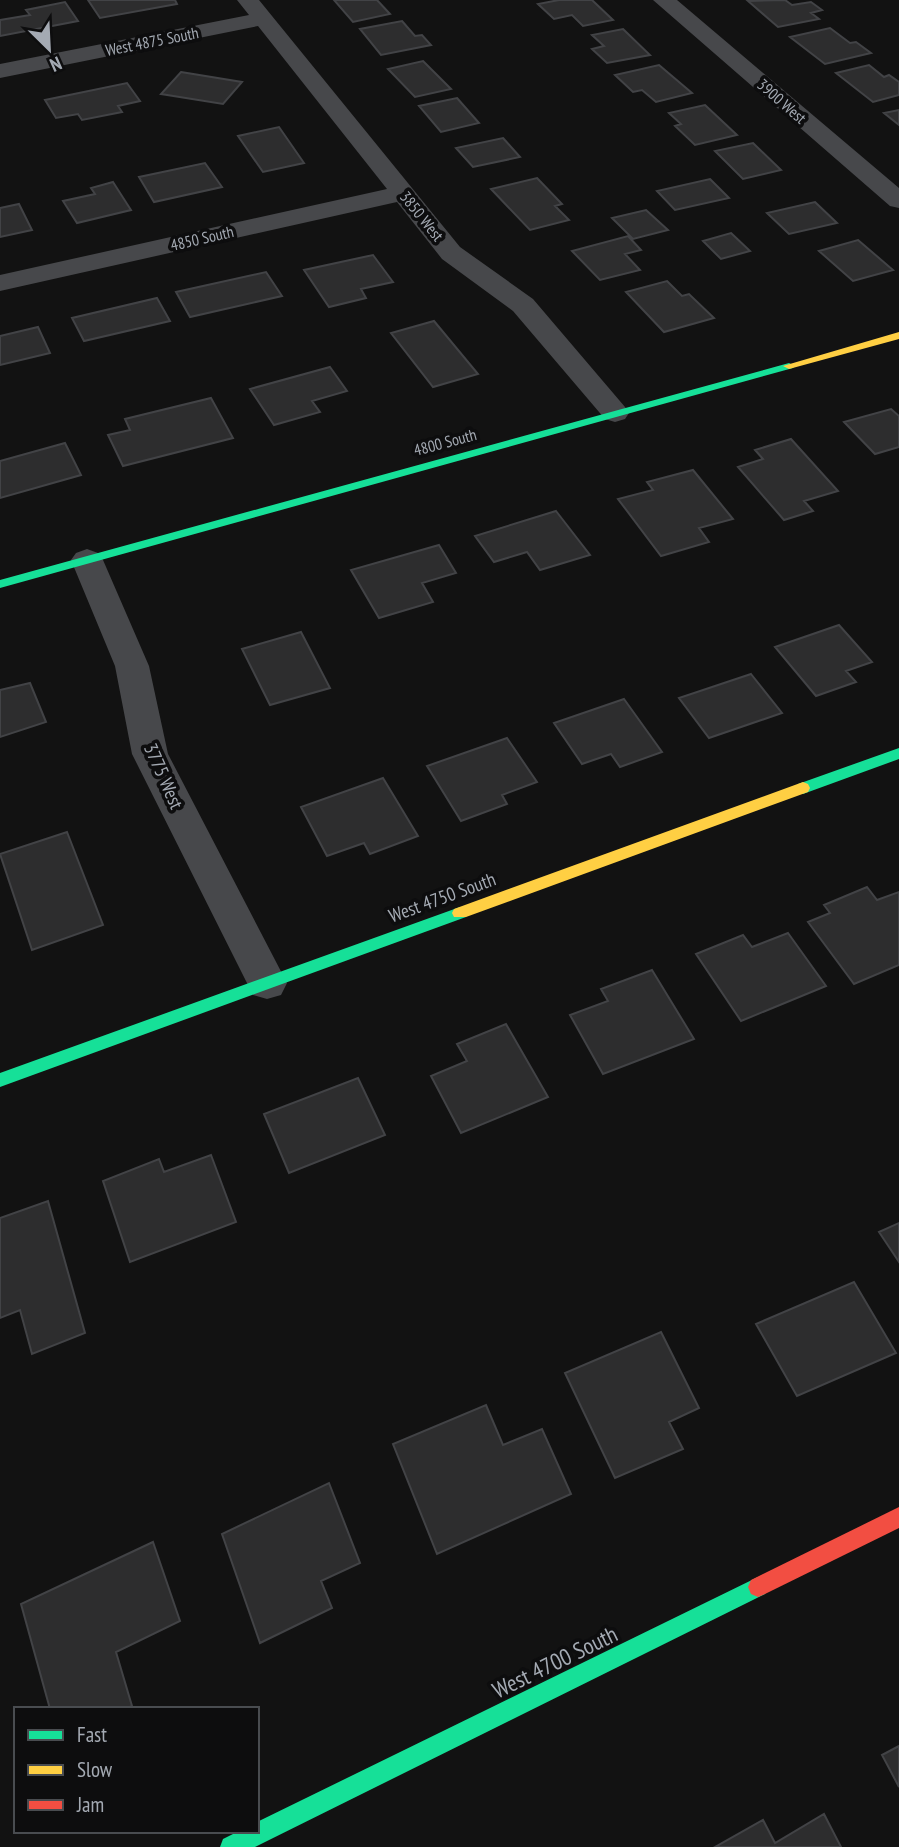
<svg xmlns="http://www.w3.org/2000/svg" width="899" height="1847" font-family="'PT Sans Narrow',sans-serif">
  <style>
    .building { fill: #2d2d2e; stroke: #424346; stroke-width: 2 }
    .lines { fill: none; stroke-linecap: round; stroke-linejoin: round }
    .street { fill: #47484b; fill-rule: evenodd }
    .fast { fill: #16e098; fill-rule: evenodd }
    .slow { fill: #ffcf43; fill-rule: evenodd }
    .jam { fill: #f24e42; fill-rule: evenodd }
    .labels { text-anchor: middle; stroke-width: 7; stroke-linejoin: round; paint-order: stroke }
    .far-street-label { font-size: 16px; fill: #a4aab3; stroke: #0d0d0e }
    .street-label { font-size: 19px; fill: #a4aab3; stroke: #0d0d0e }
    .near-street-label { font-size: 23px; fill: #a4aab3; stroke: #0d0d0e }
  </style>
  <rect width="100%" height="100%" fill="#121212"/>
  <path class="building" d="M88,0H175L177,4L100,18Z
    M334,0H377L390,14L353,22Z
    M559,0H592L613,20L583,26L572,15L554,19L538,4Z
    M785,0L792,5L811,2L822,10L811,13L819,19L778,27L748,1Z
    M65,2L78,21L0,36V20L30,15L26,10Z
    M402,21L415,36L422,35L431,45L381,55L360,29Z
    M830,28L850,43L856,42L871,53L825,64L790,37Z
    M623,29L650,55L607,63L592,49L604,46L592,35Z
    M423,61L451,89L415,97L388,69Z
    M659,65L692,93L656,102L642,90L633,92L615,75Z
    M869,65L884,77L889,75L899,82V95L873,102L836,73Z
    M181,72L242,82L223,104L161,94Z
    M127,83L140,101L118,106L122,112L82,120L78,114L56,118L45,100Z
    M457,98L479,123L441,132L419,106Z
    M705,105L737,135L695,145L675,126L681,124L669,113Z
    M899,110V125L884,113Z
    M279,127L304,163L263,172L238,136Z
    M503,138L520,157L473,167L456,148Z
    M753,143L781,170L743,179L715,151Z
    M205,163L222,187L154,202L139,177Z
    M537,178L562,204L555,206L569,220L530,230L491,189Z
    M710,179L729,198L675,210L657,191Z
    M113,182L131,210L77,223L63,201L95,194L91,188Z
    M815,202L837,223L789,234L767,213Z
    M19,204L32,230L0,237V208Z
    M646,210L668,230L633,239L612,218Z
    M731,233L750,251L721,259L703,241Z
    M628,236L641,250L625,254L640,270L600,280L572,251Z
    M858,240L893,270L853,281L819,251Z
    M373,255L393,282L361,289L366,298L329,307L304,270Z
    M266,272L282,296L190,317L176,292Z
    M667,281L682,296L689,294L714,318L664,332L626,292Z
    M157,298L170,321L84,341L72,318Z
    M434,321L478,374L433,387L391,333Z
    M38,327L50,353L0,365V336Z
    M330,367L347,391L312,401L320,412L274,425L250,389Z
    M211,398L233,438L123,466L108,435L130,430L125,419Z
    M891,409L899,416V447L875,454L844,422Z
    M791,439L838,491L804,501L813,511L784,520L738,467L763,459L755,450Z
    M65,443L81,475L0,498V461Z
    M693,470L733,519L699,528L709,542L661,556L618,499L653,490L647,482Z
    M556,511L590,555L540,570L527,552L494,562L475,536Z
    M439,545L456,573L422,583L433,602L379,618L351,570Z
    M839,625L872,662L846,671L856,682L816,696L775,647Z
    M301,632L330,688L270,705L242,649Z
    M751,674L782,713L709,738L679,698Z
    M30,683L46,722L0,737V690Z
    M624,699L662,752L620,767L611,754L582,764L554,723Z
    M507,738L537,782L502,795L507,804L461,821L427,766Z
    M383,778L418,836L370,854L364,843L327,856L301,807Z
    M67,832L103,925L32,950L0,854Z
    M867,887L877,900L899,892V965L854,984L808,922L830,913L824,905Z
    M788,933L826,986L741,1021L696,954L743,935L752,947Z
    M652,970L694,1039L603,1074L570,1015L608,1001L601,989Z
    M506,1024L548,1097L461,1133L431,1076L467,1061L457,1044Z
    M358,1078L385,1135L289,1173L264,1114Z
    M211,1155L236,1222L130,1262L103,1181L159,1159L164,1172Z
    M48,1201L85,1333L32,1354L20,1310L0,1318V1218Z
    M899,1223V1262L879,1232Z
    M854,1282L896,1353L797,1396L756,1324Z
    M661,1332L699,1408L669,1422L683,1449L615,1478L565,1373Z
    M486,1405L503,1445L542,1429L571,1494L437,1554L393,1444Z
    M329,1483L360,1563L321,1581L332,1608L260,1643L222,1534Z
    M153,1542L180,1621L116,1652L132,1706L126,1709H50L21,1604Z
    M899,1746V1787L882,1755Z
    M824,1814L841,1847H715L763,1820L775,1843Z"/>
  <g class="lines">
    <path class="street" d="M237,0H259L460,247L533,299L625,407L629,413L625,419L615,422L605,419L513,311L442,259L397,202L0,291V275L387,189L258,26L0,78V64L249,15Z
      M653,0H677L899,188V208L890,206Z
      M87,549L98,553L103,560L149,666L168,754L287,983L281,995L267,999L253,995L132,754L115,666L71,560L76,553Z"/>
    <path class="fast" d="M789,363L795,366L793,368L0,588V580Z
      M899,748V759L803,794L796,788L798,784Z
      M460,907L466,909L468,913L466,917L0,1087V1073Z
      M758,1577L765,1580L768,1587L765,1594L255,1847H220L223,1839L239,1831H257V1822Z"/>
    <path class="slow" d="M899,332V339L789,369L783,366Z
      M803,782L808,784L810,788L808,792L466,917H454L452,913L454,909Z"/>
    <path class="jam" d="M899,1507V1528L765,1594L758,1597L751,1594L748,1587L751,1580Z"/>
  </g>
  <g class="labels">
    <g class="far-street-label">
      <text transform="translate(152 41) rotate(-11)" y="6">West 4875 South</text>
      <text transform="translate(782 101) rotate(41)" y="6">3900 West</text>
      <text transform="translate(422 216) rotate(51)" y="6">3850 West</text>
      <text transform="translate(202 238) rotate(-13)" y="6">4850 South</text>
      <text transform="translate(445 442) rotate(-15)" y="6">4800 South</text>
    </g>
    <g class="street-label">
      <text transform="translate(164 776) rotate(66)" y="7">3775 West</text>
      <text transform="translate(442 897) rotate(-20)" y="7">West 4750 South</text>
    </g>
    <g class="near-street-label">
      <text transform="translate(555 1662) rotate(-26)" y="8">West 4700 South</text>
    </g>
  </g>
  <rect x="14" y="1707" width="245" height="126" fill="#0d0d0e" stroke="#494c50" stroke-width="2"/>
  <rect x="28" y="1730" width="35" height="10" fill="#16e098" stroke="#494c50" stroke-width="2"/>
  <text x="77" y="1742" font-size="21" fill="#a4aab3">Fast</text>
  <rect x="28" y="1765" width="35" height="10" fill="#ffcf43" stroke="#494c50" stroke-width="2"/>
  <text x="77" y="1777" font-size="21" fill="#a4aab3">Slow</text>
  <rect x="28" y="1800" width="35" height="10" fill="#f24e42" stroke="#494c50" stroke-width="2"/>
  <text x="77" y="1812" font-size="21" fill="#a4aab3">Jam</text>
  <g transform="translate(49 49) rotate(156)" stroke="#0d0d0e" stroke-width="5" paint-order="stroke">
  <path d="M0-5L12 26L0 18L-12 26Z" fill="#a4aab3"/>
  <text y="-10" font-size="19" font-weight="bold" text-anchor="middle" fill="#a4aab3">N</text>
  </g>
</svg>
